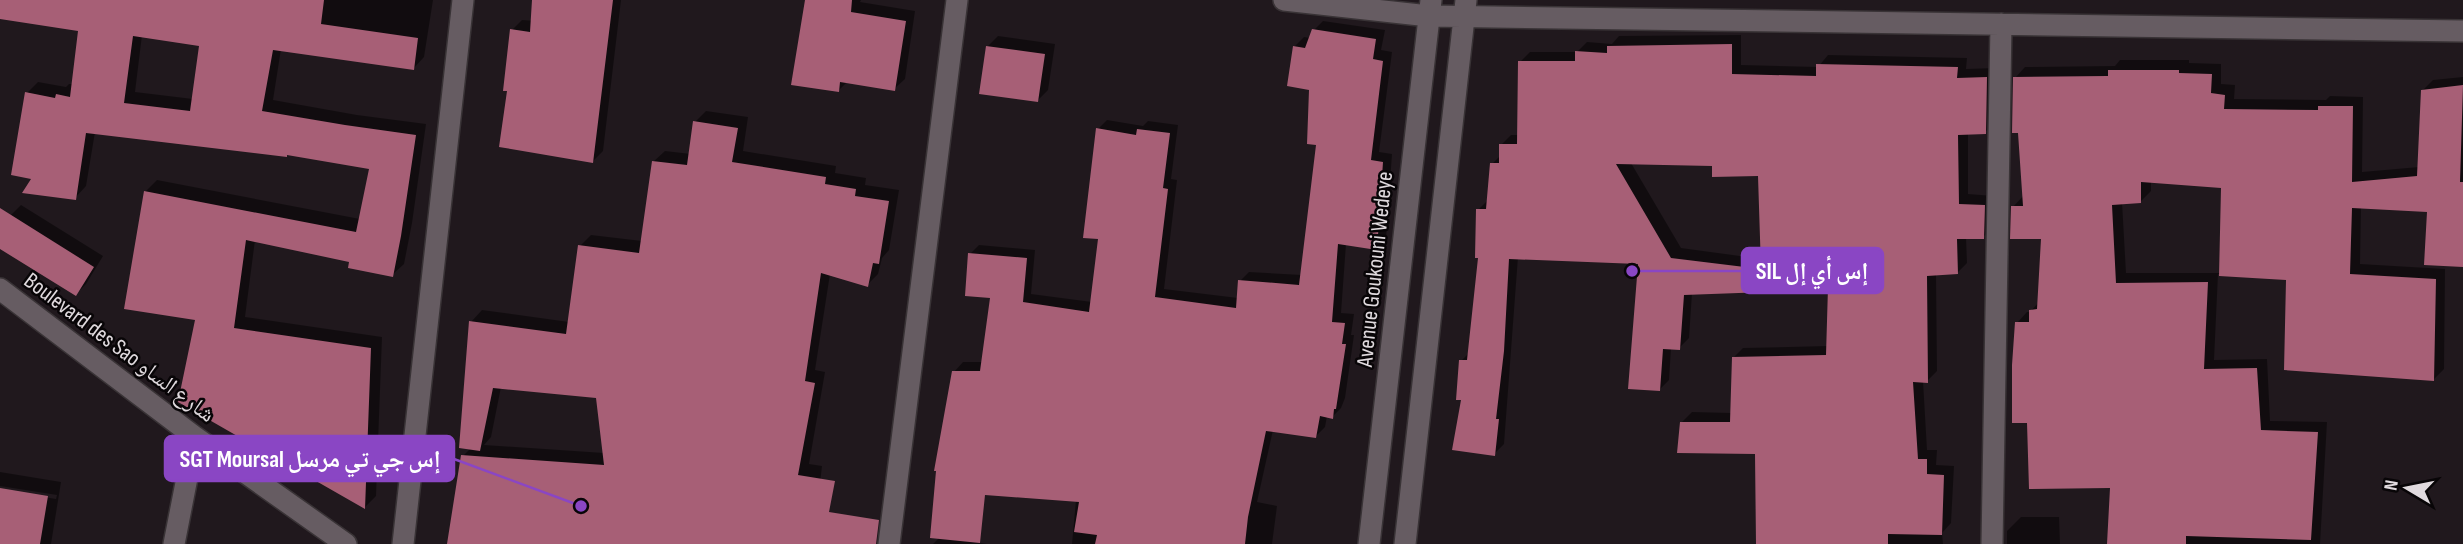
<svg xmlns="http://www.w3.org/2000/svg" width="2463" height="544" font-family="'Sofia Sans Condensed','Noto Naskh Arabic',sans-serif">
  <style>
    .shadow { fill: #0007; fill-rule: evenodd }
    .building { fill: #a75f76; fill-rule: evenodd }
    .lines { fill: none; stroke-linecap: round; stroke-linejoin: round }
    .minor-casing { stroke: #393336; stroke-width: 24 }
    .minor { stroke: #665c62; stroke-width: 21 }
    .labels { text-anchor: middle; stroke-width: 5; stroke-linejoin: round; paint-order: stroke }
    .street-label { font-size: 23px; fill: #e0dade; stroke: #080507 }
    .leader { fill: none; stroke: #8a46c4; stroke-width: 2.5 }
    .callout-dot { fill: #8a46c4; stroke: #080507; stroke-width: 2.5 }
    .callout { fill: #8a46c4; stroke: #8a46c4; stroke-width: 2.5 }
    .callout-label { font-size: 24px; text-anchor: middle; font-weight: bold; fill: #fff }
  </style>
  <rect width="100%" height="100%" fill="#20181d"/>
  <path class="shadow" d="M64,0H433L424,57L413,69L281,49L273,100L357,115L426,124L412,223L404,264L392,275L351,260L255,240L245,317L382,337L376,496L365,507L197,319L145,192L157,180L360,219L371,168L288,153L95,132L86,186L75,198L34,177L27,93L38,82L66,87L69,84H73L80,30ZM142,35L201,44L193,99L135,92Z
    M539,0H621L603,151L593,161L509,90L512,30L522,20L536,21Z
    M807,0H861L860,2L915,11L905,79L894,89L847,82L838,91Z
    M1323,21L1385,30L1381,50L1392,52L1379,152L1392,154L1386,239L1377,248L1346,244L1341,313L1354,314L1351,335H1354L1345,398L1341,408L1332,417L1327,416L1325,427L1316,436L1273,430L1257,502L1277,506L1272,544H1072L1076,500L954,372L963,362H983L992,297L970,254L979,245L1035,250L1031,294L1092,302L1100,238L1098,129L1107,120L1143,126L1148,121L1178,125L1171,179L1177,180L1164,289L1238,298L1240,281L1249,272L1302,275L1318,143L1311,88L1294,47L1304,37L1310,38L1314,30Z
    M1741,35V65L1818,67L1828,55L1967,58L1966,69L1996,68L1995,122L1985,132L1968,133V194L1994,196L1993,227L1983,237H1966L1967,263L1957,273L1936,274L1937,371L1927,381H1923L1927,450H1937L1936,465L1954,466L1951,523L1942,533L1943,544H1758L1757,452L1682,422L1692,412L1732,413L1733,358L1743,348L1828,346L1830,286L1795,283L1789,289L1692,293L1689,338L1679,348H1671L1669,380L1659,390L1640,262L1518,257L1504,444L1494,454L1463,398L1461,361L1470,352L1480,257L1478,210L1488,200L1492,164L1501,155V145L1511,135H1519L1520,62L1530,52H1577L1587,42L1612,44L1619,36ZM1631,163L1713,164L1760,175L1762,259L1681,248Z
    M998,36L1055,44L1048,90L1038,100L987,47Z
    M2120,60H2189V63L2221,64V84L2235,85L2234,99L2326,100L2330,96L2363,97L2362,172L2419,167L2422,91L2433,80L2463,77V265L2429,210L2361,207L2360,264L2445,269L2444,369L2434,379L2288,278L2218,274L2214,360L2267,359L2270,421L2327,422L2320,544H2108L2111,487L2029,421L2017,323L2027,312H2030L2039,302L2043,237L2013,207L2024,195L2015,78L2025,67L2115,66ZM2151,181L2223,187L2221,273H2126L2122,202L2141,201L2151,191Z
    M706,111L748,117L743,151L836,166L835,173L866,178L865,185L899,190L889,250L882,258L878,274L867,285L830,274L815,370L825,372L809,464L822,466L816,518L851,544H449L463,456L471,448V322L482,310L569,322L580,246L591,235L642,241L653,162L665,151L691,154L695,122ZM501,387L597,396L604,453L484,445L491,437Z
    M21,205L103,256L86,284L76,294L0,247V233L11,215Z
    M0,472L61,482L51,544H0V490L56,499L57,495L0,486Z
    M2021,517H2059L2060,544H2007V531Z
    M940,537L987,544H933Z"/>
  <path class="building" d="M0,0H324L321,24L418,38L414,70L273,50L262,111L345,125L416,135L401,236L393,277L348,268L349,262L246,240L234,328L371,348L365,509L178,402L195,320L124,309L144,191L356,232L369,169L287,155V157L86,133L76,200L22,193L31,179L11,175L25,92L55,98L56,94L70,97L78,31L0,19ZM133,36L199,46L190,111L124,103Z
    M532,0H613L593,163L499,147L507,91H503L510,29L530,32Z
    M805,0H852L851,12L906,21L895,91L840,82L839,92L791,85Z
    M1312,29L1376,39L1373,59L1383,61L1371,160L1383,162L1377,250L1338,244L1332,322L1345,323L1342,344H1346L1336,409H1334L1333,419L1320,416L1316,438L1266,431L1248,517L1245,544H1095L1097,535L1074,532L1079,502L985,495L980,543L930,538L936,471H934L952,371H980L990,298L965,296L968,253L1027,258L1023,302L1089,312L1098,239L1083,238L1096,128L1136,135L1137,129L1170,133L1163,188L1168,189L1155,297L1236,308L1238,280L1299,285L1316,145L1307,144L1309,90L1287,86L1293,46L1305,48Z
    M1732,44V74L1816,76V64L1958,67L1957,78L1987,77L1986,134L1958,135L1959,204L1985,205L1984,239H1957L1958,274L1927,276L1928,383L1913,382L1918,459H1927V474L1944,475L1942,535L1888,534V544H1756L1755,454L1677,453L1680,422H1730L1732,357L1826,355L1828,287L1790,285V291L1684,295L1680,350L1663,349L1660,391L1628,389L1638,264L1509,259L1504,351L1496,419H1499L1495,456L1452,450L1461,400H1456L1459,360H1467L1478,258H1475L1476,209H1486L1490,163H1499V144H1517L1518,61H1575V51L1607,53V46ZM1616,164L1712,166V177L1758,176L1761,269L1671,258Z
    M986,46L1045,54L1038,102L979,94Z
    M2108,70H2179V73L2212,74L2211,93L2225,95L2224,109L2318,110V106H2353L2352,182L2417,176L2421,90L2463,85L2460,182H2463V267L2424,265L2427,212L2352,208L2350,274L2436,279L2434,381L2284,370L2286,280L2219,276L2221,188L2141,182V203L2112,205L2116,283L2208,282L2204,369L2257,368L2261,430L2318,432L2311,540L2186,536V544H2107L2110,488L2029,489L2027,423H2012V365L2015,322H2029V310L2037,309L2041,239H2010L2011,206H2023L2018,133H2012L2013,77L2108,76Z
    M693,121L738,128L732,162L826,177L825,184L856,189L855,196L889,201L879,264L873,263L868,287L821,273L805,381L815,383L798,475L835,481L829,512L879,520L876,544H447L461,455L604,465L596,398L493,388L480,451L459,448L469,321L566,334L578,245L639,253L652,161L687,165Z
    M0,208L94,267L76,296L0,249Z
    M0,488L48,496L40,544H0Z"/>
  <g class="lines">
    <defs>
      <path id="minor" d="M1284,0L1429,16L2463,31
        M0,289L195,437L346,544
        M174,544L195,437
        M403,544L463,0
        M889,544L957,0
        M1369,544L1431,0
        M1405,544L1466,0
        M1992,544L2001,24"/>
    </defs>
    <use href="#minor" class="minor-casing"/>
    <use href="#minor" class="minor"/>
  </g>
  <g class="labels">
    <g class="street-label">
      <text transform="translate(1374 269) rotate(-84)" y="8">Avenue Goukouni Wedeye</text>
      <text transform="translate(120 347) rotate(37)" y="8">Boulevard des Sao شارع الساو</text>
    </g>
  </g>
  <path class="leader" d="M1632 271L1742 271M581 506L454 459"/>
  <g class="callout-dot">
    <circle cx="1632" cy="271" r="7"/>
    <circle cx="581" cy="506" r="7"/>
  </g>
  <g class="callout">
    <rect x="1742" y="248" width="141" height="45" rx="7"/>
    <rect x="165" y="436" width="289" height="45" rx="7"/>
  </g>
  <g class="callout-label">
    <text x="1812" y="279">SIL إس أي إل</text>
    <text x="310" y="467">SGT Moursal إس جي تي مرسل</text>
  </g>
  <g transform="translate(2407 488) rotate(280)" stroke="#080507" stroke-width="5" paint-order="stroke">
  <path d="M0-5L12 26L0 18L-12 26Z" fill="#e0dade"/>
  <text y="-10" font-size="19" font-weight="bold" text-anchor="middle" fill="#e0dade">N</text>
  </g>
</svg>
